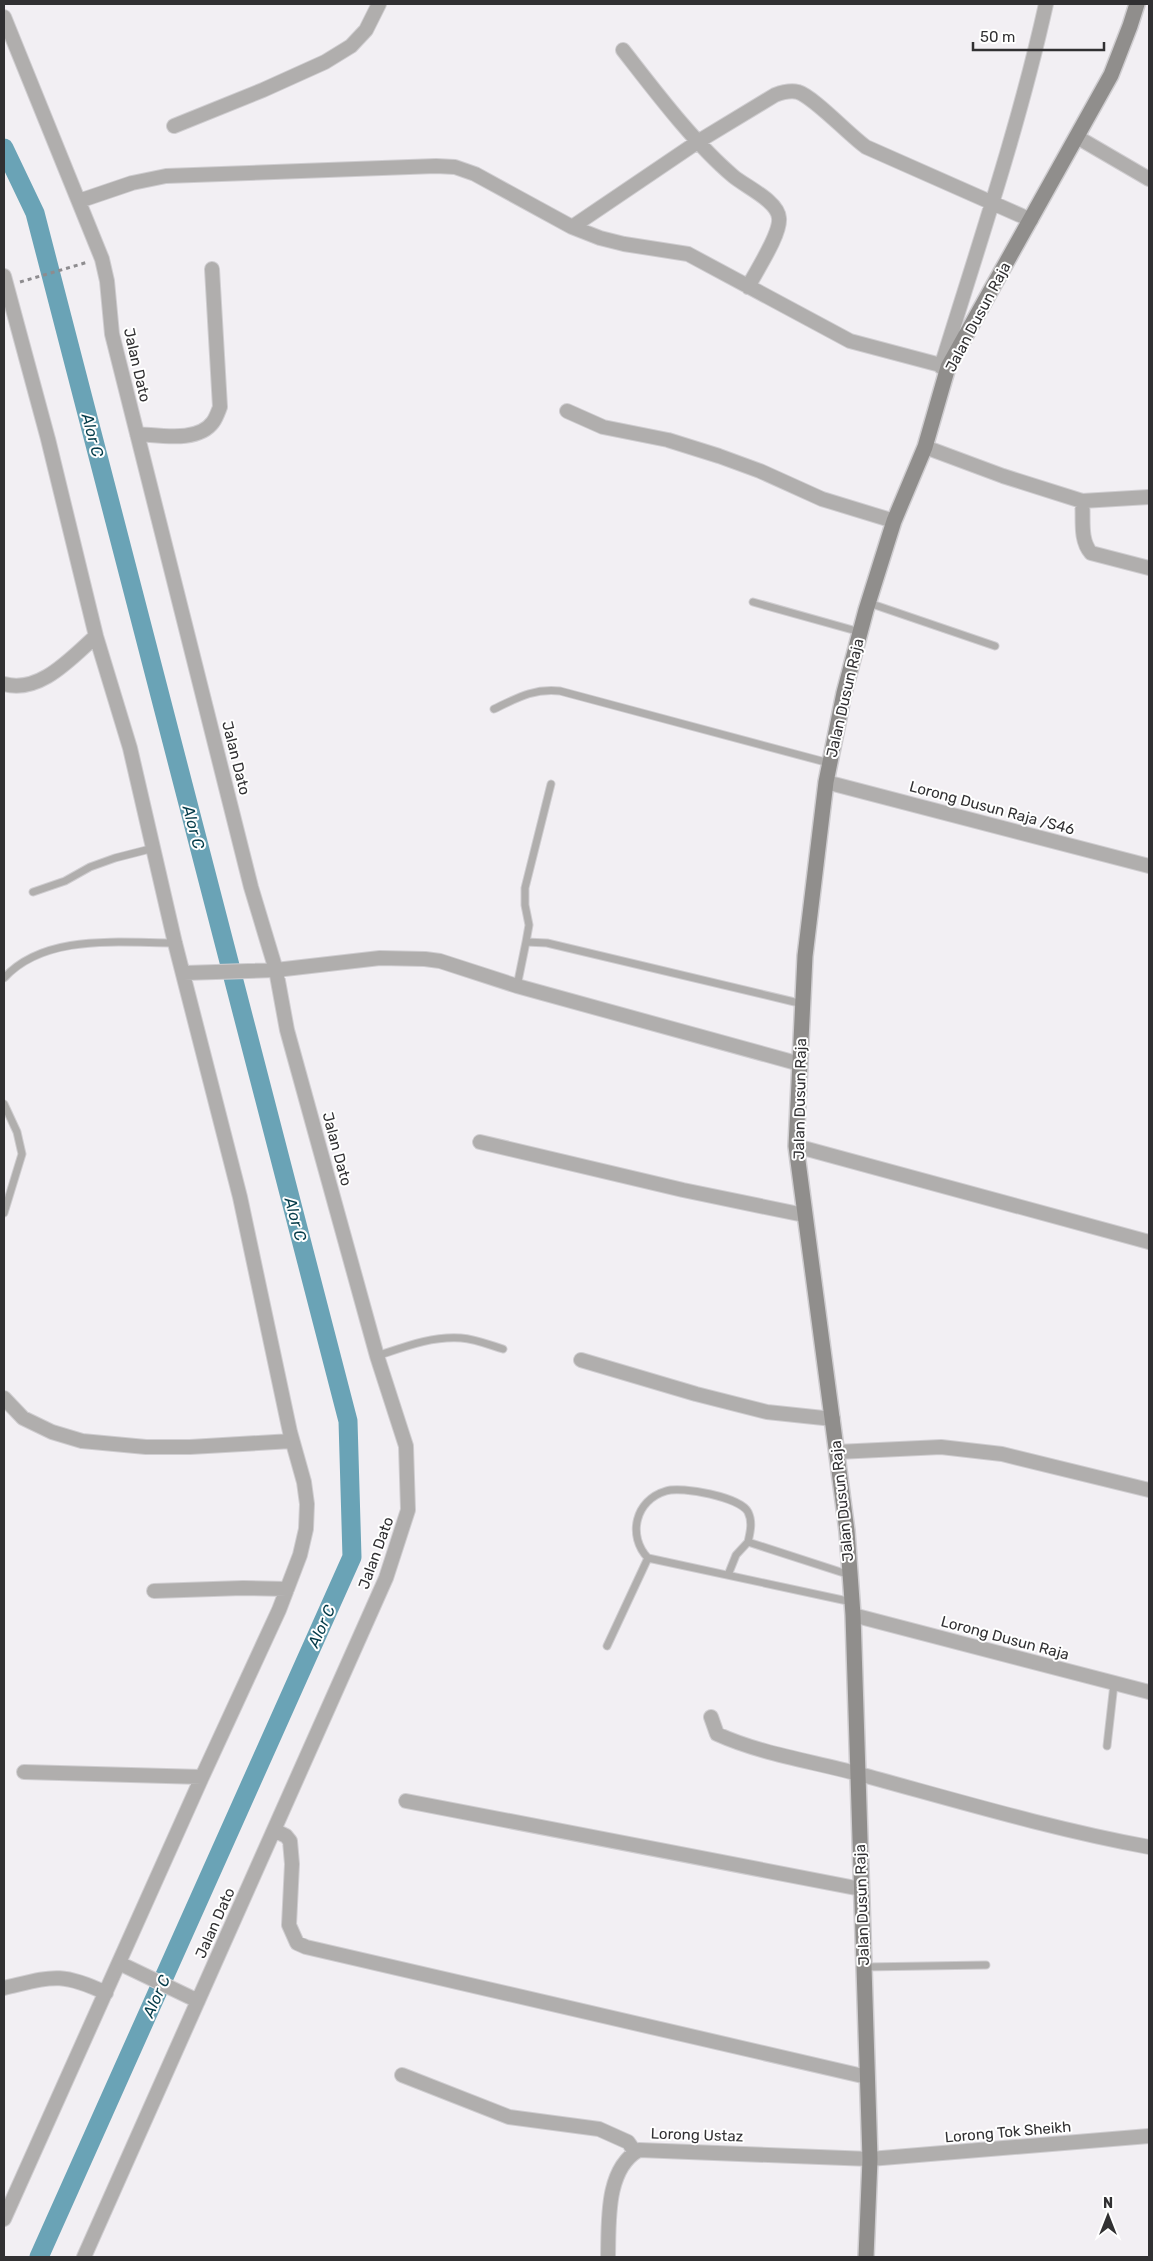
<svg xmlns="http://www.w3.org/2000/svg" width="1153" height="2261" font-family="Rubik,sans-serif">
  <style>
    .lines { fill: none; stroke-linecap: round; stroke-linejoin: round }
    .canal { stroke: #6aa3b6; stroke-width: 19 }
    .lane-casing { stroke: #cfcdd0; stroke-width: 9 }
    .street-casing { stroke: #cfcdd0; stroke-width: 16 }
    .secondary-casing { stroke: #cfcdd0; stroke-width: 18 }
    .path { stroke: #8e8c8f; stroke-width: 3; stroke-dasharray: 4 4; stroke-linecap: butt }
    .lane { stroke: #b0aead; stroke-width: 7 }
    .street { stroke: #b0aead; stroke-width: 14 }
    .secondary { stroke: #908e8c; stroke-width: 15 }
    .labels { text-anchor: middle; stroke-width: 4; stroke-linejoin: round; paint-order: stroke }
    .street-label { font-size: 15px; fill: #313032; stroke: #fff }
    .water-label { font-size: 16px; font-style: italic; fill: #033a48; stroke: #fff }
  </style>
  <rect width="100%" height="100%" fill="#f2eff3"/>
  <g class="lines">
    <path class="canal" d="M4,148L35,213L348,1421L352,1557L39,2257"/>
    <defs>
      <path id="lane" d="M753,602L860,632
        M869,603L995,646
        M494,709C517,698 534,688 560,691L829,763
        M33,892L65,881L90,867L115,858L154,848
        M526,942L529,925L525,905V888L551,784
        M4,978C45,933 120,943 175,943
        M517,986L526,942L547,943L803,1004
        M4,1104L17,1132L22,1154L4,1213
        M377,1356C404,1347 431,1336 461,1338C475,1339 490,1345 503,1349
        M728,1575L736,1555L748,1542
        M850,1575L748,1542C750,1533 753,1522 748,1512C740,1497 682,1486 666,1491C635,1500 627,1536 648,1558L852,1602
        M607,1646L648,1558
        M1107,1746L1114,1684
        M864,1967L986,1965"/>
      <path id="street" d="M4,17L102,259L107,281L112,334L251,887L276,970L287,1030L377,1356L406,1446L408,1510L386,1578L84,2257
        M623,50C655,91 694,143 733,176C746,187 778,201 779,218C781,234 756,271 748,287
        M174,126L263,90L325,62L351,46L366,30L379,4
        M1077,137L1149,179
        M79,201L132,183L166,176L436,166L455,167L475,174L572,227L600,238L624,244L688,254L850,341L948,367
        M572,227L699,141L775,95C783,92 790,90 798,92C814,97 849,135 866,147L1031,220
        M4,276L48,439L96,636L130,748L175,943L240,1197L290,1432L304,1482L307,1504L306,1529L300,1555L279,1610L202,1777L4,2219
        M941,367C978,247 1019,126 1046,4
        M567,411L603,427L668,440L719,456L760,471L822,499L894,521
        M137,434C160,435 198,443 213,422C216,418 218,412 220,407L212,269
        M925,447L1003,476L1082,501L1149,497
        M1082,501C1084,518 1079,539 1091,553L1149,568
        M4,684C40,694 71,658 96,636
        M826,782L1149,866
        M184,973L276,970L380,958L425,959L440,961L517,986L800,1064
        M480,1142L683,1190L804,1215
        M796,1146L1149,1242
        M581,1360L696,1394L767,1412L833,1419
        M4,1398L23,1418L52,1432L82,1441L146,1447H190L292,1441
        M837,1452L941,1447L1002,1454L1149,1490
        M154,1591L243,1588L287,1589
        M853,1615L1149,1692
        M711,1717L717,1734C761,1754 811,1761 859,1774C955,1800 1051,1829 1149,1847
        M24,1772L202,1777
        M406,1801L861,1889
        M274,1830L286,1836L290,1841L292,1864L289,1925L297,1943L306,1947L867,2077
        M119,1963L198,2001
        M4,1988C51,1977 60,1971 106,1993
        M402,2075L509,2117L599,2129L628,2142L635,2152
        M608,2257C609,2223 605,2169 639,2150L870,2159L1149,2136"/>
      <path id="secondary" d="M866,2257L870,2159L853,1615L847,1531L796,1146L805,956L826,782L844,693L866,610L894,521L925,447L948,367L1111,75L1130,26L1137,4"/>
    </defs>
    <use href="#lane" class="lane-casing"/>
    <use href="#street" class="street-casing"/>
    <use href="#secondary" class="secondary-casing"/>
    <path class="path" d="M20,282L88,262"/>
    <use href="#lane" class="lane"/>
    <use href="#street" class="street"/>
    <use href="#secondary" class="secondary"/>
  </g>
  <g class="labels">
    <g class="street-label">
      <text transform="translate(978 317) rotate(-62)" y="5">Jalan Dusun Raja</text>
      <text transform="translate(137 365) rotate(77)" y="5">Jalan Dato</text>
      <text transform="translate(845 698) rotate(-77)" y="5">Jalan Dusun Raja</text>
      <text transform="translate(236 758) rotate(76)" y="5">Jalan Dato</text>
      <text transform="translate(992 808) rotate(15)" y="5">Lorong Dusun Raja /S46</text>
      <text transform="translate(800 1099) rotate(-89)" y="5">Jalan Dusun Raja</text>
      <text transform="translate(337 1149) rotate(75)" y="5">Jalan Dato</text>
      <text transform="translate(842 1501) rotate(-96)" y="5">Jalan Dusun Raja</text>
      <text transform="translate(376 1553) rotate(-70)" y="5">Jalan Dato</text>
      <text transform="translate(1005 1638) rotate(15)" y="5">Lorong Dusun Raja</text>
      <text transform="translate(862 1905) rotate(-92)" y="5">Jalan Dusun Raja</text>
      <text transform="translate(215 1923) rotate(-66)" y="5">Jalan Dato</text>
      <text transform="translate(1008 2132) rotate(-5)" y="5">Lorong Tok Sheikh</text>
      <text transform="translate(697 2135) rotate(2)" y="5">Lorong Ustaz</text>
    </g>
    <g class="water-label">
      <text transform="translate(93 435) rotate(75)" y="6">Alor C</text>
      <text transform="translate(194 827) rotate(75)" y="6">Alor C</text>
      <text transform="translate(296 1219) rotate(75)" y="6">Alor C</text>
      <text transform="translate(321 1626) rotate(-66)" y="6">Alor C</text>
      <text transform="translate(156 1996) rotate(-66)" y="6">Alor C</text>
    </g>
  </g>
  <rect width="1153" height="2261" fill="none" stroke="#313032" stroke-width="10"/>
  <g transform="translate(1108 2216)" stroke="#ffffff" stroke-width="4" paint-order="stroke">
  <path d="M0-4L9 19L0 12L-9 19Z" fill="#313032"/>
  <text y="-8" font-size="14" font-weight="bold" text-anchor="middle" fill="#313032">N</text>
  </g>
  <path d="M973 42v8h131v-8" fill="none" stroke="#313032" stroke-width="2.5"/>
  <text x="980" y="42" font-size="15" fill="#313032" stroke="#ffffff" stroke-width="4" paint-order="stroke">50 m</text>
</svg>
